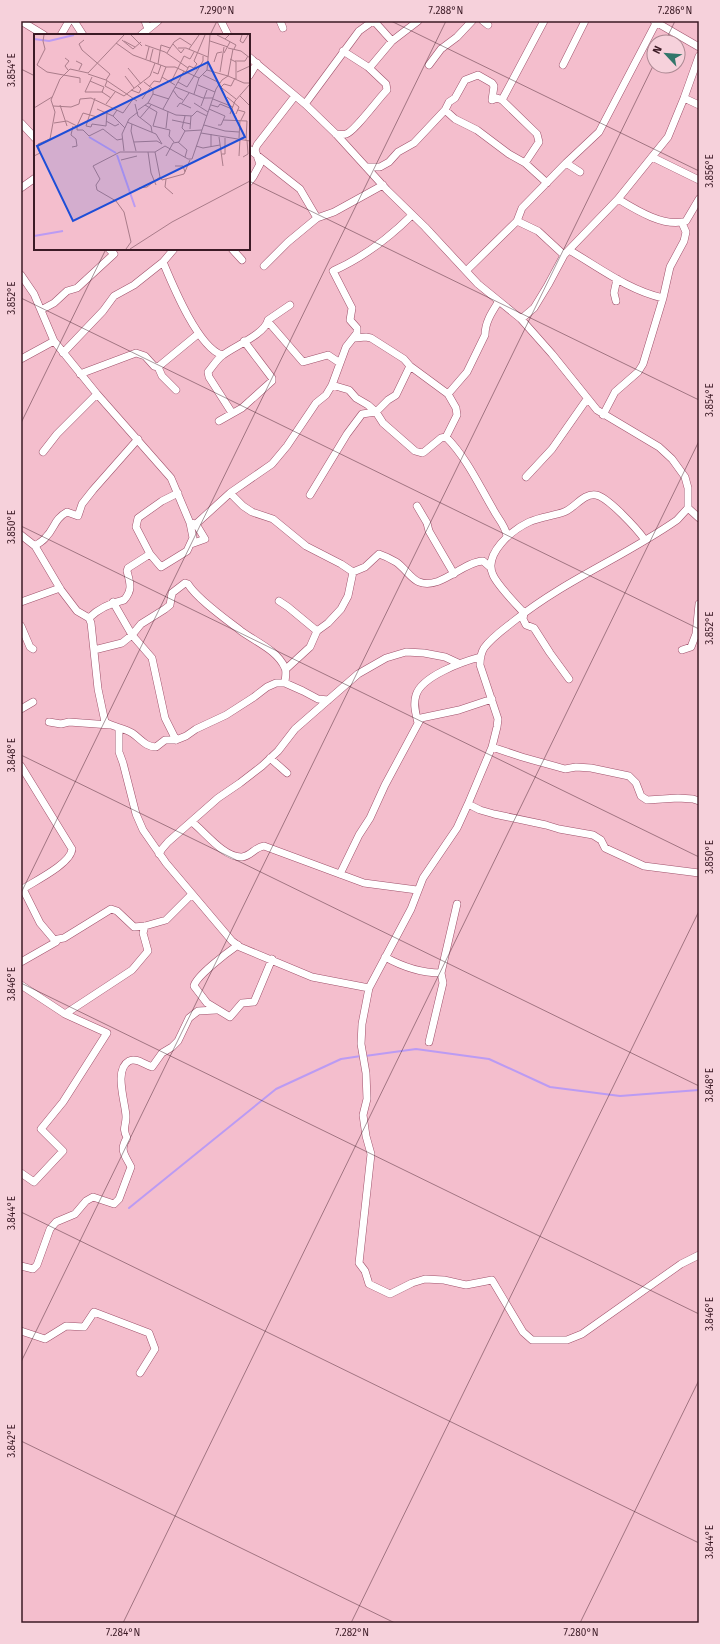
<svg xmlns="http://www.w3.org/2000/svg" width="720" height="1644" font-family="'Fira Sans',sans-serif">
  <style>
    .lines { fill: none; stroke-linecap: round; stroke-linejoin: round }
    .stream { stroke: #bb9bf3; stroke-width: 2 }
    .minor-casing { stroke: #9f516b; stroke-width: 8 }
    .minor { stroke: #fff; stroke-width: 7 }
    .ticks { fill: none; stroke: #3b1a25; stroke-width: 1; stroke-opacity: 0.45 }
    .inset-river { fill: none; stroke: #bb9bf3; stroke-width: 2 }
    .inset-road { fill: none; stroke: #aa7c8a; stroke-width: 1 }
    .view { fill: #1d4ed8; fill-opacity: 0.15; stroke: #1d4ed8; stroke-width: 2 }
    .inset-edge { fill: none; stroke: #3b1a25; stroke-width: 2 }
    .neatline { fill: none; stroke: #3b1a25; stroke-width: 1.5 }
    .ticks-label { font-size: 10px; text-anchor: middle; fill: #3b1a25 }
  </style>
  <rect width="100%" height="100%" fill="#f4becd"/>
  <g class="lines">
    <path class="stream" d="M365,1056L416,1049L489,1059L550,1087L620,1096L699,1090
      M129,1208L276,1089L341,1059L361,1056"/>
    <defs>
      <path id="minor" d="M21,21L44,35
        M74,21L83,35
        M145,21L148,29
        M221,21L228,35
        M280,21L283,28
        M374,21L392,41
        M483,21L488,25
        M654,21L699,47
        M61,35L69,21
        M141,35L158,21
        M343,51L368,67
        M249,57L305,104L336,134L387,190L425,227L478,284L521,319L552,354L597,410L659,447L672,459L685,477L688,488V508L677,520C624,557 565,580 514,621C504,629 492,637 484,648C481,653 480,659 480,665L498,719L497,727L492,747L468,804L457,828L423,878L411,909L369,988L362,1024L361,1044L366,1073L367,1099L363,1115L366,1136L371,1154L359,1263L365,1271L369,1284L390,1294L412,1283L425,1279L444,1280L466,1285L492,1280L523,1332L532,1340H567L582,1334L681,1264L699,1255
        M429,65L441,49L457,37L472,21
        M563,65L585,21
        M249,76L257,63
        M684,98L699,105
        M502,100L544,21
        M305,104L359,31L373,21
        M445,110L455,119L477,130L509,154L525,163L547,183
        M21,123L35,138
        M336,134C339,134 343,135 346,134C354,132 378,99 387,90L386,84L368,67L371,66L392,41L418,21
        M249,149L300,189L317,218
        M652,157L699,180
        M566,163L580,172
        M367,167H380L389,162L398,152L414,143L445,110L449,102L455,98L465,80L478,75L492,83L494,86L492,100L497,98L502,100L537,134L539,142L525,163
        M249,182L253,177L260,164L255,150L257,145L295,96
        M21,188L35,178
        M618,199C636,210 665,228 686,221L699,199
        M517,221L538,231L564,255
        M232,249L242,260
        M569,250C600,268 628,290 663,298
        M163,262C173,286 198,347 222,355
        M264,266L288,242L317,218L334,212L383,185
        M466,271L517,221L522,208L566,163L599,132L656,23
        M21,275L34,294L54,341L97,394L171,478L190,523
        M616,301L614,293L617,279
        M41,310L54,303L67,291L77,288L114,254L109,249
        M521,319L534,308L548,285L564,255L618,199L668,137L684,98L699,56
        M267,324L271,325L303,362L328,355L340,363
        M355,338L366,337L371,338L404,359L410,366L448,394
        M63,353L103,311L114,296L134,285L163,262L174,249
        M21,359L54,341
        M158,367L198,334
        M80,374L136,353L145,356L154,366L158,367L162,376L176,390
        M332,385L349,390L356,398L368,405L376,412L383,423L415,451L422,453L424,452L441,438L446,437L457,415L456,408L448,394L467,372L485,335C485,322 492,312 499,301
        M232,413L209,377L208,372C213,366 217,359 223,355C235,346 265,334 268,320L290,305
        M603,415L615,392L638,372L643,364L663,298L670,267L684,241L686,232L682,223
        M219,421L242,408L272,381V378L244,341
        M446,437C466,457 479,485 493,509C498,519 505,525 507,536
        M43,452L57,434L97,394
        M526,477L552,449L587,399
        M230,493L243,506L252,512L273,519L306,546L341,564L353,572
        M310,495L347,434L362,414L376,412L388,400L396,395L410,366
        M417,506L427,523L429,531L454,574
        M688,508L699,518
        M21,535L35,546L61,590L77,611L89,618L91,623L98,689L105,722C113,727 124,728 132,733C140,738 145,747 156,747L165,740H176L186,736L196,729L226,715L254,697L267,687L276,683H285L303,691L318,699L328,700
        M191,544L205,539L196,524
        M35,546C39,543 43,541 46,537C55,528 54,519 67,512L78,516L82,504L93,490L138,439
        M150,554L136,527L138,518L162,501L178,493
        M279,601L288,607L317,631
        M21,602L60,588
        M113,602L132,635L152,658L165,718L176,740
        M89,618C99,608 111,603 124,600C133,590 130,583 127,571L128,568L150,554L161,567L187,551L193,538L190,523L196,524L230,493L272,464L287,446L316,403L326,395L332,385L346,347L357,333V328L350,320L352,308L333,271C364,257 388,239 412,215
        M21,626L30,647L33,649
        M94,650L122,643L132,635L141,624L165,609L170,605L172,593L185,583L188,584C197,599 227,620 241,631C256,642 277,650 285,668C287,672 285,679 285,683
        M682,650L691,647L696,634L699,604
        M286,669L310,647L317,631L328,623L341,609L348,596L353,572L365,567L379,554C385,556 391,559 396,562C404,567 411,579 419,582C441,590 462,562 483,561L490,567
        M569,679L550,653L534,628L526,625L523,619L524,613C515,603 498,586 493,575C483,554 512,530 529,522C540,517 553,516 564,512C575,508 583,493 596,495C608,497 637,529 645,540
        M21,709L33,702
        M49,722L61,724L69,722L110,725
        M418,723C416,714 413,705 416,695C422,676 462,662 480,657
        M119,729V752L123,763L136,814L143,830L166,863L232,941L240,947L312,977L369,988
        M492,747L522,757L565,769L576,767L591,768L629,776L636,783L641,796L647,800L678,798L693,799L699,801
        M270,758L287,773
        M21,766L72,849C71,864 33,882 21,890
        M468,804L480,810L494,814L546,825L559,829L593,835L601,840L605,848L644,866L699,873
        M192,822C205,832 224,858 242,857C251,856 255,847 264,846L364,883L417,890
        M159,854L162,849L168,842L218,798L240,783L262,766L278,751L295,729L358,674L386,658L406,652L424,653L445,657L458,663
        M340,874L359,835L370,818L385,785L421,718L459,710L492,699
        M56,942L58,939L64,938L111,909L117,911L134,927L145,926L166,920L192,894
        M238,945C228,952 196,976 194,986L207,1003L230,1017L242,1003L254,1002L272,959
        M385,957C403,967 420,973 441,973
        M21,962L56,942L40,923L23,889
        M21,985L65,1014L107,1033L63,1102L41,1129L63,1151L34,1182L21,1173
        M65,1014L132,970L148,951L143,933L145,926
        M429,1042L443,983L441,973L457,904
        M21,1266L33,1269L37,1265L50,1229L56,1222L75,1214L86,1201L93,1197L114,1204L119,1199L131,1167C125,1155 119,1150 127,1138C122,1127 126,1127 126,1117C126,1104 113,1070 129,1061C136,1057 145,1065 152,1067L162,1053L172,1047L178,1041L189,1018L198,1011L216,1010
        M21,1331L45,1339L66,1326L84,1327L94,1312L149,1333L155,1349L140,1373"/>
    </defs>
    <use href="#minor" class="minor-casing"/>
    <use href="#minor" class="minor"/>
  </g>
  <path class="ticks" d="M391,21L699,171M210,35L217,21M665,42L675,21M21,69L35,76M249,181L699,400M21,298L699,629M21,423L106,249M21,526L699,857M21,755L699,1086M21,893L446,21M21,983L699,1314M21,1212L699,1543M21,1362L654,64M21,1441L395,1623M123,1623L699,441M351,1623L699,911M580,1623L699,1380"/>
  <g transform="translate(34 34)">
    <rect width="216" height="216" fill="#f4becd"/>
    <path class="inset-river" d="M0,5L15,7L40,1M55,103L82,119M83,121L101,173M0,202L29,197"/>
    <path class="inset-road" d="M10,1L9,7L11,15L3,31L13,38L46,44V49M97,1L108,12M183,1L191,5L195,1M208,1L206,7L209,9L214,1M191,5L202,11L200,15M50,6L45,10L48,16L76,40L72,46M88,6L99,15L107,8M90,7L101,13M176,7L194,13M82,9L99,21L132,33H141L165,44L173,36L176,1M139,10L147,19L150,15M111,11L131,18L154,34M144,14H152L174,23M194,14L207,17L216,24M155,15L165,1M133,19L140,8L146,4L157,11M190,19L196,8M31,24L35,27L31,32L34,36M112,25L115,13M196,25L202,28V45M42,27L48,30L45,36M116,27L119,15M201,27H211L214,22M180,28L183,19L188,18M124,30L127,11L136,14M94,34L107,50M163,35L160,34L163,30L160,27L171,1M173,36L194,42L199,15M119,38L124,40L127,31M152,38L155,32L160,34M186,38L190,13M203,38L216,32M54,40L72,46L103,67M169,41L186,49M91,42L100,54M160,42L169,27V22M58,43L51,58H69M128,43L141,51M56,47L70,53L68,58L77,64M73,47L71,52L90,62L116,42L121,29M137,48L150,22L156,25L160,18M144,48L153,53L160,42M164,51L181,58M184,51L202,65M115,53L120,47L126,48L132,33M141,53L169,64H179M187,53L190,50L197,52L201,44M97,56L105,59L107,55L104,52M139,56L144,63L149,66M119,60L135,65M160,60L165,44M206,62L216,72M193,63L205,73L202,80M61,64L52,92L57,93L58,90L72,92L73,78M108,65L116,54M179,65L199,73M114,69L142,81L158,82L163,77L173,82M148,69L155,59M160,69L174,78M72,70L81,58M101,70L104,82L117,92L118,98M26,71L33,92M111,71L123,78L119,92M177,71L184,73L186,70L198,75L202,85M19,72L37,73L45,70L46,65L57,64L89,79L99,65M167,72L173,56M143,73L146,69L157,74M0,74L18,63M63,75L79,82L83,76M129,75L150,37M175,75L191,82L187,91H184M104,76L114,69L119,60V55L110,48M204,76L211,78L207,86M196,80L201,67L216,50M79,82L91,94M151,82L148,94L151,97M106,84L117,71M138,86L157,90M189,86L213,87L212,106M72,87L81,92L85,90M93,88L122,100L128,110M20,89L33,87L43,92V96H49L55,102L69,95L83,106L88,105M98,90L97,97L102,117M170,91L191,97L205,98M43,92L49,79L63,83M119,92L136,96L135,102L140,108M132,94L134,77M156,95L157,82M167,99L216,107M185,103L189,132M205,104L206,86M100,108L123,107L128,110M144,108L153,116L151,123M162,112L169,114L186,111M38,113L43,112L42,105L37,101L39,92M177,113V100M90,117L88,100L95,85L104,78M114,118L117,139L122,151M121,118L126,143M188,120H191V104M0,122L6,119L4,110L16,105L21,78L17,66L26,45L36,35L54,39L90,1M132,122L139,109L145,108L151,97L168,96M205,122L206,105M209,123L214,120L213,106M87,126L103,122M141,132H149L151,138M132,145L131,153L139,160M105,154L113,153L126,143L128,146L150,140L156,126M92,215L97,208L90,178L82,167L63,156L62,151L66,145L59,132L86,118H121L131,112L154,125H158L182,55L188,46L194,42L210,49H216M96,215L138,188L216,147"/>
    <path class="view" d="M174,28L211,103L39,187L3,112Z"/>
    <rect width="216" height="216" class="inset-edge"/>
  </g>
  <rect width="720" height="1644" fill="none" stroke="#f6d1db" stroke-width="44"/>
  <g transform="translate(666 54) rotate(296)"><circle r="19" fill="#f6d1db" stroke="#ab8892"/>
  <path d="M0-3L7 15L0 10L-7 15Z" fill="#32766a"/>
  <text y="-6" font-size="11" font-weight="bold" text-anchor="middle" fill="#3b1a25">N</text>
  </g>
  <rect x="22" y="22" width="676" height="1600" class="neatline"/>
  <g class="ticks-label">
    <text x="217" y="14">7.290°N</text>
    <text x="446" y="14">7.288°N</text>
    <text x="675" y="14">7.286°N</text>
    <text transform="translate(11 70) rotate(-90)" y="4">3.854°E</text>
    <text transform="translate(709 171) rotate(-90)" y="4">3.856°E</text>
    <text transform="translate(11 298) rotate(-90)" y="4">3.852°E</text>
    <text transform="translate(709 400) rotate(-90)" y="4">3.854°E</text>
    <text transform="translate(11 527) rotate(-90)" y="4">3.850°E</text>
    <text transform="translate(709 628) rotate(-90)" y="4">3.852°E</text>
    <text transform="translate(11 755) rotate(-90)" y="4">3.848°E</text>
    <text transform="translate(709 857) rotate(-90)" y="4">3.850°E</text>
    <text transform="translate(11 984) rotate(-90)" y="4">3.846°E</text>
    <text transform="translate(709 1085) rotate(-90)" y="4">3.848°E</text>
    <text transform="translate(11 1213) rotate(-90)" y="4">3.844°E</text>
    <text transform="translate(709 1314) rotate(-90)" y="4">3.846°E</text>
    <text transform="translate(11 1441) rotate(-90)" y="4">3.842°E</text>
    <text transform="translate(709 1542) rotate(-90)" y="4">3.844°E</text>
    <text x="123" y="1636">7.284°N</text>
    <text x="352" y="1636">7.282°N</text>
    <text x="581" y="1636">7.280°N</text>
  </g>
</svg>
